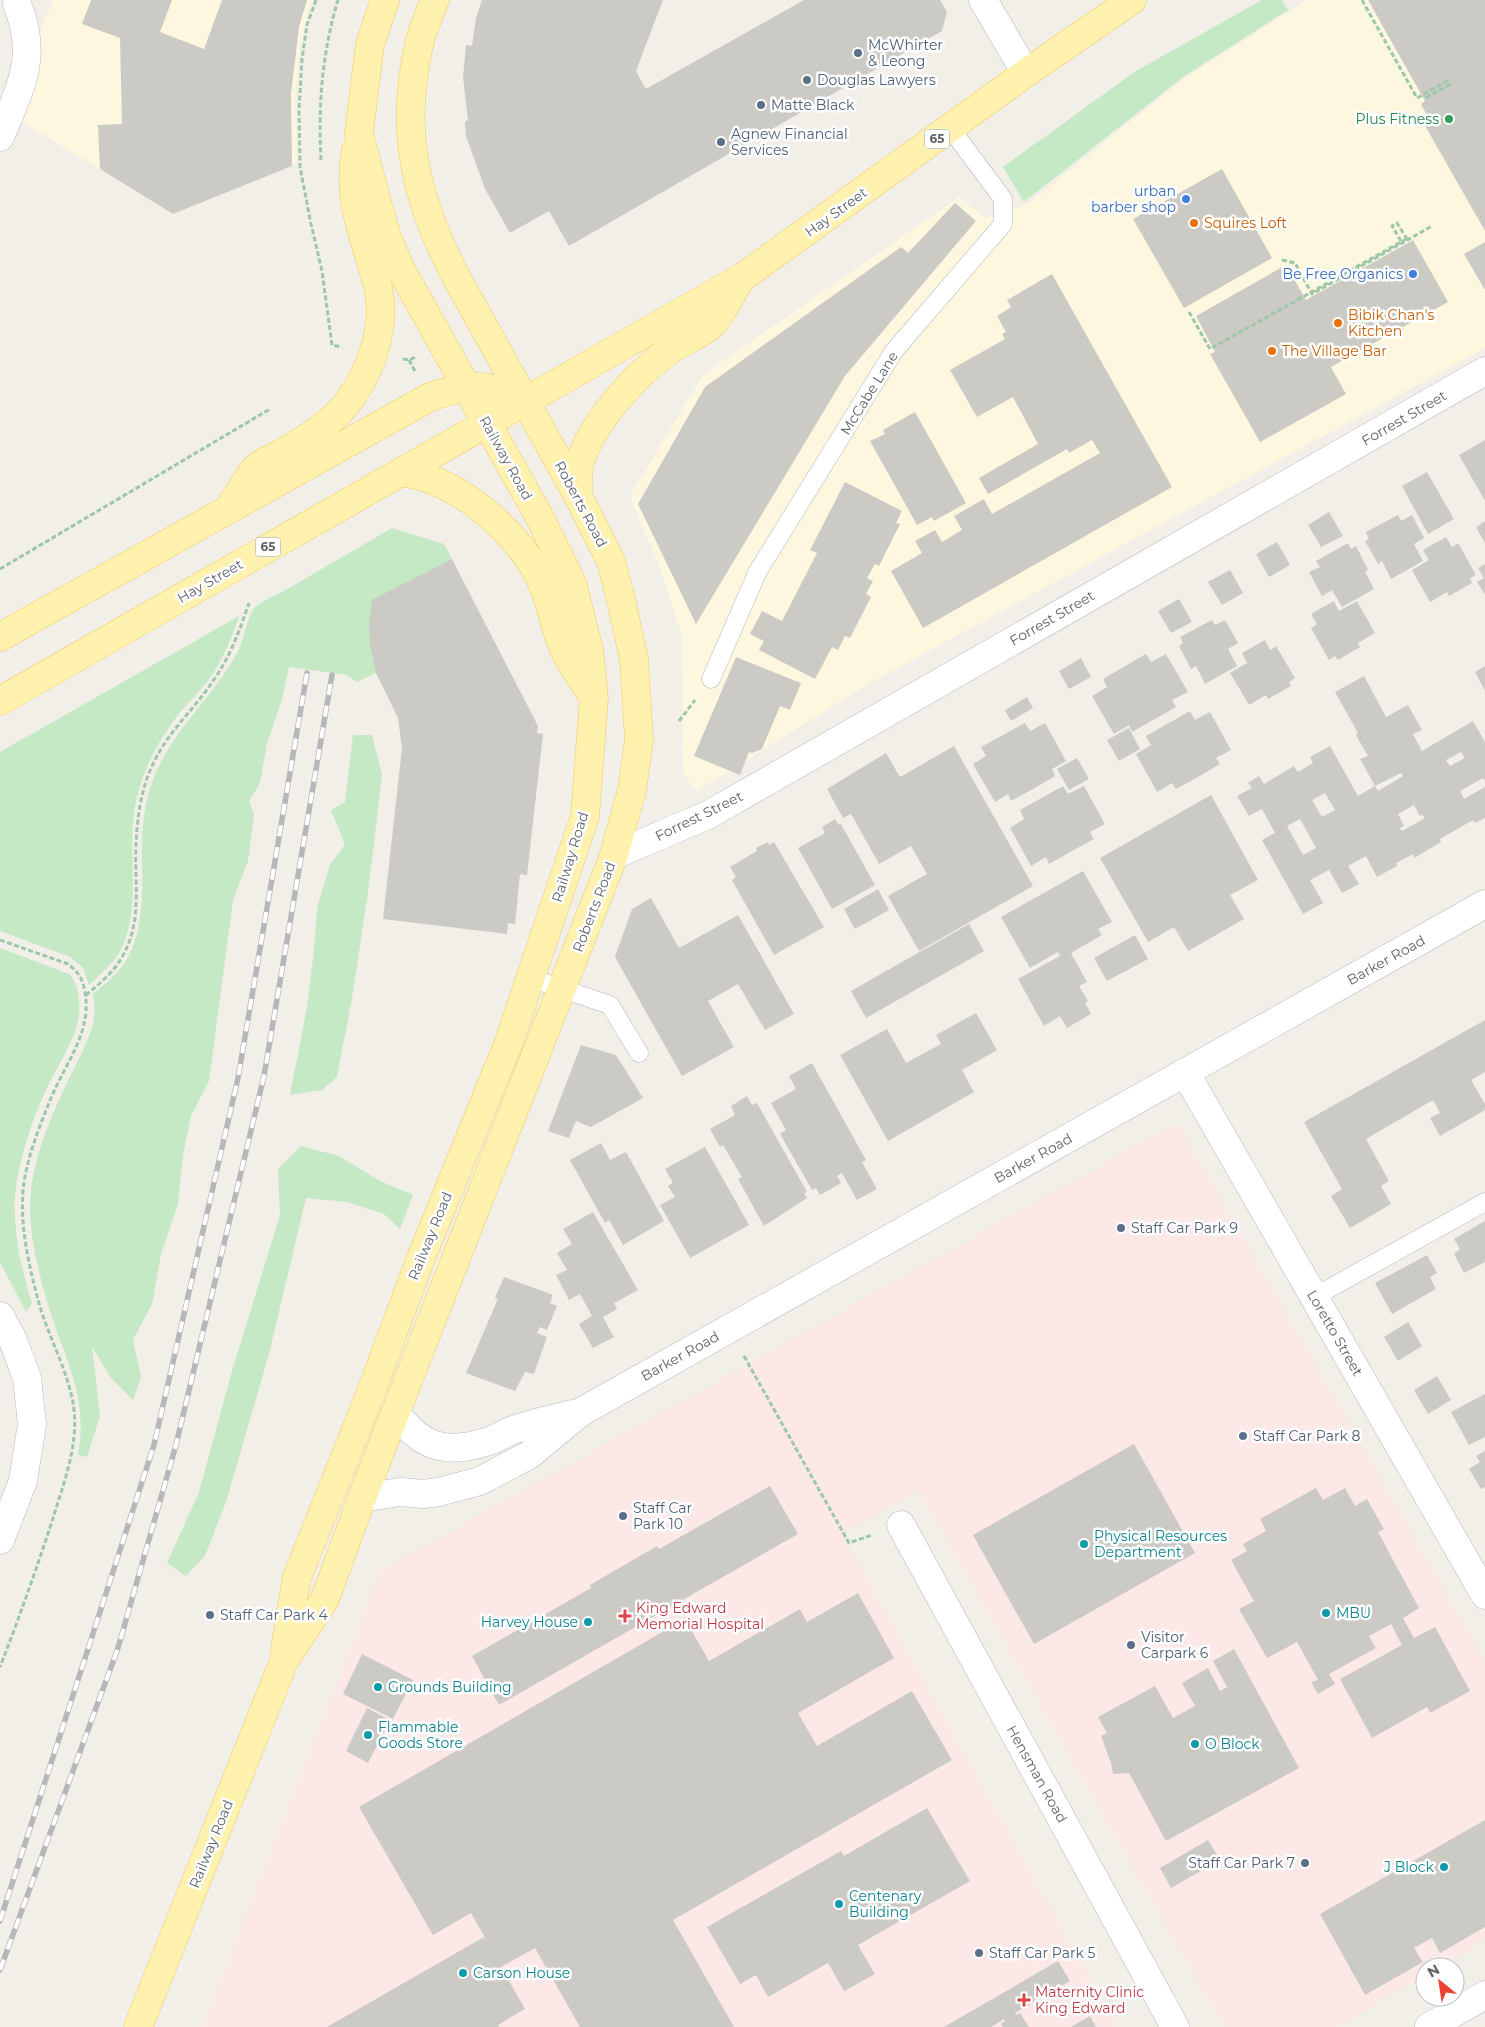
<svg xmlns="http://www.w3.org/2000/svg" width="1485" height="2027" font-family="Montserrat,sans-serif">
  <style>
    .commercial { fill: #fef7e0 }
    .medical { fill: #fce8e6 }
    .green { fill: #c5e8c5 }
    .building { fill: #cccac5; fill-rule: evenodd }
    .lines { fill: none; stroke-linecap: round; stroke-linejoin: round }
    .lane-casing { stroke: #b5b8bc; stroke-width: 19 }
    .street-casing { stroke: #b5b8bc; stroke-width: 29 }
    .secondary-casing { stroke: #b6babf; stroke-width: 29 }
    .primary-casing { stroke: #f2c960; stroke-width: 29 }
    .path { stroke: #9cc7a9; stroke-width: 3; stroke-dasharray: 5 2.5; stroke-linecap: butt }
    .lane { stroke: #fff; stroke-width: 18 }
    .street { stroke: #fff; stroke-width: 28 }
    .secondary { stroke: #fff; stroke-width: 28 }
    .primary { stroke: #fff2af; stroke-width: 28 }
    .rail-casing { stroke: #b6b7b8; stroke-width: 5.5 }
    .rail { stroke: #fff; stroke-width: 4; stroke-dasharray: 11; stroke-linecap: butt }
    .service-dot { fill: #5c6f8a; stroke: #fff; stroke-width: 2 }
    .leisure-dot { fill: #2e9e5b; stroke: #fff; stroke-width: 2 }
    .shop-dot { fill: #3f7fe0; stroke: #fff; stroke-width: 2 }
    .food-dot { fill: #e8710a; stroke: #fff; stroke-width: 2 }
    .culture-dot { fill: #0f9aa8; stroke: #fff; stroke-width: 2 }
    .health-dot { fill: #e0444e; stroke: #fff; stroke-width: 2 }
    .labels { text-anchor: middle; stroke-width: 5; stroke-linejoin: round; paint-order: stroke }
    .shield { fill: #fff; stroke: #8f9295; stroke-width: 1 }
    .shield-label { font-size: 12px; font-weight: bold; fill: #5f6368 }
    .service-label { font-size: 14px; fill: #4e5e75; stroke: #fff; text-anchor: start }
    .leisure-label { font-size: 14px; fill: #27864d; stroke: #fff; text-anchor: end }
    .shop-label { font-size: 14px; fill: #366cbe; stroke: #fff; text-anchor: end }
    .street-label { font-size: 14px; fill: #5f6368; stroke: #fff }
    .food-label { font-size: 14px; fill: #c56008; stroke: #fff; text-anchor: start }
    .culture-label { font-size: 14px; fill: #0d838f; stroke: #fff; text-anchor: start }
    .health-label { font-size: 14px; fill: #be3a42; stroke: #fff; text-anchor: start }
  </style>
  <rect width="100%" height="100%" fill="#f1efe8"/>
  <path class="commercial" d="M53,0H312L305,23L297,68L295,113L297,163L173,214L6,112Z
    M1307,0H1485V348L872,682L697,791L683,774L682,635L660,568L630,496L703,375L959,197L985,218L1029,203L1185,78Z"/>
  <path class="medical" d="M1177,1123L1485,1662V1940L1439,1967H1425V1975L1336,2027H1224L918,1490L842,1534L1117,2027H202L380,1571Z"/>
  <path class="green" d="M1262,0H1282L1288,10L1183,77L1024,202L1003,167L1136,71Z
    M392,528L444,544L452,559L372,601C368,629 370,645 376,673L357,682L347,675L289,667L282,700L267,743L260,783L249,801L254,815L248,861L233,900L209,1081L191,1116L183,1155L178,1204L161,1255L152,1304L133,1340L141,1377L133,1400L111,1378L92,1347L100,1416L87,1457L78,1455C89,1395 64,1359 48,1304C39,1276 30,1237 30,1207C31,1169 44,1132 60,1098C71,1073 85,1050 93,1025L95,1012L93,994C105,984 119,973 127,959C154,910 134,853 147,800C161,738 208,706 237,653C243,643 248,615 254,608C259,602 277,595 284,591C320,570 356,549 392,528Z
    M239,616C232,638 224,656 212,675C203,688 192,699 182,710C161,736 145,764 137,797C124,847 145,910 118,955C110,966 99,976 89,985L83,968L70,957L0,931V752Z
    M353,735H372L382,775L368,893L352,998L337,1077L322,1090L290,1095L307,1007L314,951L317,908L330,865L345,844L331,810L345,802Z
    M0,948L69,974C80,985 81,1007 78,1021C73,1043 56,1069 46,1090C32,1120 21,1154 16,1187C11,1222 21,1269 32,1303L26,1312L0,1262Z
    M301,1146L339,1156L380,1181L413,1195L400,1229L384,1214L347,1202L306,1198L269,1354L226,1502L205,1556L186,1576L167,1563L199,1492L232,1371L280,1215L278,1169Z"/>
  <path class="building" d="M91,0H172L160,32L204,49L222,0H307L299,27L291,94L292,166L173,214L100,169L98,125L122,124L120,38L82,24Z
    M482,0H663L636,71L646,89L804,0H940L947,12L942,31L569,246L549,211L510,233L485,189L466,136L465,122L468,120L463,77L466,45L472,46L476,18Z
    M1368,0H1485V231L1424,124L1430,121L1421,104L1425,101Z
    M1222,169L1272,258L1184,308L1133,219Z
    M955,203L976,221L845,376L696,624L638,504L705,387L901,247L908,253Z
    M1413,240L1448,302L1331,367L1346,394L1260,442L1210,354L1215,352L1196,316L1286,265L1306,300Z
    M1485,242V290L1464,254Z
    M1052,274L1172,487L923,628L891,571L922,553L915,541L935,530L942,542L962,530L954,516L984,499L992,514L1100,453L1092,440L1069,453L1067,449L988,494L979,478L1038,444L1013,397L977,417L950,370L1005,339L1002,334L1006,332L997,316L1011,307L1007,300Z
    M915,412L966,503L934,521L932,517L917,525L870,441L885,434L883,430Z
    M1485,440V501L1459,455Z
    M1427,472L1454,519L1428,534L1402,486Z
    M845,482L902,511L896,523L900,524L879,566L875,564L867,578L873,581L866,594L871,597L850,638L845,636L838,650L832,647L815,679L759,650L764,641L750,634L762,611L782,621L817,553L810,550Z
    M1329,512L1343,536L1321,547L1308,525Z
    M1398,515L1401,521L1412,515L1424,538L1414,544L1423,561L1391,579L1382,561L1378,564L1365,541L1369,539L1366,532Z
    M1485,521V543L1476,527Z
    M1446,537L1452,547L1458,543L1476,575L1470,578L1472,583L1449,596L1447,592L1430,602L1412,570L1429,560L1423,550Z
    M1277,542L1290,565L1269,577L1256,554Z
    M1348,543L1351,549L1356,546L1368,570L1365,572L1374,589L1342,607L1332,590L1322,596L1309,572L1320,567L1316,561Z
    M452,559L538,726L537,733L543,734L527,875L520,874L515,924L508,923L507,934L383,919L402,748L398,718L376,673L370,645L369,624L372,600Z
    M1485,564V595L1477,582L1484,578L1478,568Z
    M1230,570L1243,593L1222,605L1208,582Z
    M1179,599L1192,622L1171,633L1158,611Z
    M1334,601L1339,611L1357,601L1375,633L1358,643L1360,647L1338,660L1335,656L1329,660L1311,628L1317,624L1311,614Z
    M1212,620L1215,625L1225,620L1238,643L1228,649L1237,666L1205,684L1196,666L1191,669L1179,646L1183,643L1180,637Z
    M1265,640L1270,650L1276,646L1295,678L1289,682L1291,686L1268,699L1266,695L1249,705L1230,673L1247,663L1242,653Z
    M1146,654L1151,662L1166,654L1188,692L1172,700L1176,707L1132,732L1129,725L1114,734L1092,696L1107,687L1103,679Z
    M736,657L801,683L790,710L780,706L762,749L752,753L749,752L740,775L694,756Z
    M1081,658L1091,677L1069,689L1059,671Z
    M1485,666V691L1475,672Z
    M1364,676L1386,717L1408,705L1422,730L1413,734L1422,751L1473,721L1485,742V781L1483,778L1460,791L1464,799L1485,787V818L1475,823L1473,820L1440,839L1441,842L1414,858L1413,854L1396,863L1397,866L1377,877L1366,856L1348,866L1359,884L1342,893L1329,870L1310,880L1323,903L1303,914L1262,840L1275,833L1262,809L1249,816L1237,796L1252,788L1248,783L1259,776L1264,784L1294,766L1298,772L1313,763L1310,757L1330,746L1358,796L1375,786L1378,791L1403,776L1401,773L1375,786L1360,759L1368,756L1356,735L1358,733L1335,692ZM1461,752L1465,758L1450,766L1446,760ZM1325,793L1335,810L1322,817L1312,800ZM1414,805L1420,816L1423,815L1425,818L1402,831L1400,828L1404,826L1398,814ZM1300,819L1316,848L1303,855L1287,826Z
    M1027,697L1033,708L1011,721L1005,710Z
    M1190,711L1195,720L1210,712L1231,750L1216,758L1220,764L1198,777L1176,789L1172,783L1157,792L1136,754L1151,745L1146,736Z
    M1025,723L1030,731L1045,723L1066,761L1052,769L1055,776L1033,789L1011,801L1008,794L995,802L973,764L986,756L981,747Z
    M1129,728L1140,749L1119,761L1107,740Z
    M954,746L1033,886L919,951L888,896L927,874L911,846L879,864L851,814L843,818L827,789L886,753L900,777Z
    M1077,758L1089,779L1069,790L1057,769Z
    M1063,786L1068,794L1084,786L1105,824L1090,832L1094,839L1072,851L1049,864L1046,857L1031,866L1010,828L1024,819L1020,810Z
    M1211,795L1258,880L1230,895L1244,919L1188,951L1174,927L1148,942L1100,858Z
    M835,819L839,825L841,824L875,885L832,909L798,848L825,833L822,827Z
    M768,842L769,845L774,842L824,927L774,955L732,880L736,877L730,867L757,851L756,848Z
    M1083,871L1112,922L1098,929L1102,935L1071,953L1087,982L1079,986L1088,1001L1085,1003L1091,1014L1067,1028L1060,1016L1044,1026L1018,979L1060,956L1058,952L1030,968L1001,917Z
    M878,889L889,910L855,929L844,909Z
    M651,898L679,948L738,915L794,1014L765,1030L738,984L708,1001L734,1047L682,1076L615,957L632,909Z
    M969,924L984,951L866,1018L851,991Z
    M1135,935L1148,959L1107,981L1094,958Z
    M976,1013L997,1050L962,1070L974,1092L888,1141L840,1055L887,1029L906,1063L941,1044L936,1035Z
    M1485,1020V1072L1471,1080L1485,1104V1110L1440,1136L1430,1118L1440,1113L1433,1100L1366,1139L1389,1181L1381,1186L1391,1204L1350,1228L1331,1196L1342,1189L1304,1122Z
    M581,1045L616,1055L643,1098L591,1127L576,1121L569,1138L548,1131Z
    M812,1063L866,1160L862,1162L877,1189L857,1200L842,1173L837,1176L841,1183L820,1195L816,1188L812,1190L780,1134L786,1130L771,1103L796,1089L789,1076Z
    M747,1096L752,1105L757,1103L807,1192L804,1193L807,1198L764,1226L738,1179L742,1177L723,1145L720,1147L710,1129L735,1115L731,1106Z
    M601,1143L610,1160L626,1152L664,1221L623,1245L609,1220L605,1223L570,1160Z
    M705,1147L749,1225L690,1258L660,1205L675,1197L668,1186L673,1183L665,1169Z
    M593,1212L638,1290L614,1303L617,1309L603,1317L614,1337L593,1348L579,1324L592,1316L580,1294L569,1300L556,1275L567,1270L557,1253L572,1244L563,1229Z
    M1485,1221V1262L1464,1273L1454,1254L1460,1249L1454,1239Z
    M1427,1255L1437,1273L1430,1277L1436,1289L1392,1314L1375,1283Z
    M504,1277L553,1295L550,1303L557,1306L547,1330L540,1327L537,1333L547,1337L534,1374L525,1372L515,1391L466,1373L498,1299L495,1298Z
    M1408,1322L1422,1346L1398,1361L1384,1337Z
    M1437,1376L1451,1400L1428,1414L1414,1390Z
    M1485,1394V1437L1469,1445L1451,1412Z
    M1134,1444L1195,1553L1034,1644L973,1535Z
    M1485,1451V1487L1481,1489L1469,1469L1480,1462L1476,1456Z
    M770,1486L798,1534L499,1705L472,1656L591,1588L590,1585L657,1546L659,1549Z
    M1316,1488L1323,1500L1345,1488L1355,1506L1367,1499L1384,1529L1378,1532L1419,1608L1403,1618L1414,1638L1435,1627L1470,1691L1430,1713L1427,1707L1372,1738L1340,1679L1402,1645L1391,1624L1369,1636L1376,1648L1329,1674L1335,1684L1318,1694L1311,1682L1318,1680L1297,1642L1267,1658L1239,1609L1254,1601L1231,1560L1247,1551L1243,1544L1266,1531L1260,1519Z
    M858,1593L894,1658L798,1713L817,1746L912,1691L952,1760L673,1920L734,2027H580L535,1948L501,1967L525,2009L498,2025L499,2027H327L484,1937L488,1943L471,1913L433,1935L359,1807L685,1619L709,1661L800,1609L807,1622Z
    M1234,1649L1299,1768L1166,1841L1129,1773L1113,1774L1111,1763L1101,1736L1107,1733L1098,1717L1155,1686L1173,1718L1195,1706L1182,1683L1208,1668L1220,1691L1227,1687L1213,1661Z
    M362,1654L413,1680L393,1719L343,1694Z
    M367,1708L390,1720L368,1763L346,1751Z
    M927,1808L970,1881L858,1945L875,1974L844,1991L828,1963L768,1997L756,1975L740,1984L707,1927L841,1851L844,1856Z
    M1485,1820V1927L1440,1953L1432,1938L1414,1948L1423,1962L1365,1995L1320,1914Z
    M1208,1840L1220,1860L1171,1888L1160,1868Z
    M1058,1961L1070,1981L1015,2013L1016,2015L1020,2013L1029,2027H1003L1001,2024L1005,2021L1004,2019L991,2027H944Z
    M1090,2016L1096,2027H1071Z"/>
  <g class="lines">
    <defs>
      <path id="lane" d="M711,679L758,571L894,351L1003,224V199L951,129
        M530,978L610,1005L639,1053
        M1314,1297L1485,1202"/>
      <path id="street" d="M983,0L1026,73
        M0,137C20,88 39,57 17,4
        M614,855L708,815L1485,371
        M1185,1072L1485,1595
        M901,1525L1175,2027"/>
      <path id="secondary" d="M0,1316L12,1338L27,1378L32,1424L23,1481L0,1540
        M396,1413C422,1448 447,1455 489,1441C497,1438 505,1433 513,1430C532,1423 553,1419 572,1414
        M362,1498L400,1492L423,1494L439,1492L480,1481L529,1455L581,1412L1485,904
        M1429,2027L1485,1995"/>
      <path id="primary" d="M402,472C412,474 424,476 435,481C477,498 526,543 543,585C552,605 554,627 563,647C570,663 581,678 591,693
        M578,496C578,484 577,473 580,462C592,422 636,374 670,350C682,341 698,336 709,327C719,319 732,293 739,282
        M232,503C240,492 247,478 256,468C262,462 274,458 282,453C303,441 334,422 348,402C372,370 388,323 377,283C365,237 346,200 356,150
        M0,637L430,397C469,384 489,382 526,401
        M0,701L743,277L1026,73L1132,0
        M285,1651L296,1580L368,1400L421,1258L509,1042L585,816L594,698L589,650L572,583L540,518L400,268L387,237L376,199L359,133L370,44L385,0
        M138,2027L284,1661L325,1599L362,1498L614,855L632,790L639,740L634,660L622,604L611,561L578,496L455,275C414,195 399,129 420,40C424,26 430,13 435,0"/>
    </defs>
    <use href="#lane" class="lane-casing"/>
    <use href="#street" class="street-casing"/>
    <use href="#secondary" class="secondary-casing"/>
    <use href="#primary" class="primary-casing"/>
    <path class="path" d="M316,0L307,25L302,59L299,110L300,167L311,224L322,271L332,345L342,347
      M1362,0L1417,98L1447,81L1449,85L1427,97L1428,100
      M321,160C318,105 322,53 338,0
      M1401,241L1392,226L1397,223L1407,239
      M1282,260L1295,263L1312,294L1432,226
      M1189,312L1210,349L1408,238
      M403,359L409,360L416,357
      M409,360L415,371
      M0,569L270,409
      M679,721L695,700
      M0,940L68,964C78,972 83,979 85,992C92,1032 66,1062 51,1098C39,1128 26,1159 23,1191C20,1229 30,1271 40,1307C50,1339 67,1370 73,1403C80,1442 64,1482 53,1518C37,1568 19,1618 0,1667
      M86,995C99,984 114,972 122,957C143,921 134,884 136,845C137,819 141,788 153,764C168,731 196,708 215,678C231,655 240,629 249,603
      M744,1356L849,1543L872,1535"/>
    <use href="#lane" class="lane"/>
    <use href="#street" class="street"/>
    <use href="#secondary" class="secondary"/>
    <use href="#primary" class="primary"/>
    <defs>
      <path id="rail" d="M0,1921L154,1445L238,1078L307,673
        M0,1970L118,1648L176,1445L264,1076L332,675"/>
    </defs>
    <use href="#rail" class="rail-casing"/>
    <use href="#rail" class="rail"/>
  </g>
  <g class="service-dot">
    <circle cx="858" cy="53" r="5"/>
    <circle cx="807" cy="80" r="5"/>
    <circle cx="761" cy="105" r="5"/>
    <circle cx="721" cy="142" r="5"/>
    <circle cx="1121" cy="1228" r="5"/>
    <circle cx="1243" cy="1436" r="5"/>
    <circle cx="623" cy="1516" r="5"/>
    <circle cx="210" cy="1615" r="5"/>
    <circle cx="1131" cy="1645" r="5"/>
    <circle cx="1305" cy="1863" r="5"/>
    <circle cx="979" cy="1953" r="5"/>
  </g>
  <circle class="leisure-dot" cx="1449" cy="119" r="5"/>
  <g class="shop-dot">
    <circle cx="1186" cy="199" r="5"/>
    <circle cx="1413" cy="274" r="5"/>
  </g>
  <g class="food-dot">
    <circle cx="1194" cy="223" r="5"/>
    <circle cx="1338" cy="323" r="5"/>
    <circle cx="1272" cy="351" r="5"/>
  </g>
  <g class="culture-dot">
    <circle cx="1084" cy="1544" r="5"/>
    <circle cx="1326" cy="1613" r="5"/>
    <circle cx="588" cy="1622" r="5"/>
    <circle cx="378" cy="1687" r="5"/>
    <circle cx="368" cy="1735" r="5"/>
    <circle cx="1195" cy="1744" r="5"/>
    <circle cx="1444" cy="1867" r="5"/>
    <circle cx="839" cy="1904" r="5"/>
    <circle cx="463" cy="1973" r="5"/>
  </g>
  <g class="health-dot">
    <path d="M622.5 1608.5h5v5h5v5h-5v5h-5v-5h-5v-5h5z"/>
    <path d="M1021.5 1992.5h5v5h5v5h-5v5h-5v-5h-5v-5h5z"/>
  </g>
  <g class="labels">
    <g class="shield">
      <rect x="924.5" y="129.5" width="25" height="19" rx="4"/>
      <rect x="255.5" y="537.5" width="25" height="19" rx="4"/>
    </g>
    <g class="shield-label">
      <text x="937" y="143">65</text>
      <text x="268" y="551">65</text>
    </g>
    <g class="service-label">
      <text x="868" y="50">McWhirter<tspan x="868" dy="16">&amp; Leong</tspan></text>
      <text x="817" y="85">Douglas Lawyers</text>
      <text x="771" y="110">Matte Black</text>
      <text x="731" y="139">Agnew Financial<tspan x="731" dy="16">Services</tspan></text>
      <text x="1131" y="1233">Staff Car Park 9</text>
      <text x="1253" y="1441">Staff Car Park 8</text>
      <text x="633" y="1513">Staff Car<tspan x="633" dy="16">Park 10</tspan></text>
      <text x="220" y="1620">Staff Car Park 4</text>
      <text x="1141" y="1642">Visitor<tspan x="1141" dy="16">Carpark 6</tspan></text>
      <text x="1295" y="1868" text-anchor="end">Staff Car Park 7</text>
      <text x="989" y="1958">Staff Car Park 5</text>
    </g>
    <g class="leisure-label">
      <text x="1439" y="124">Plus Fitness</text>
    </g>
    <g class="shop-label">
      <text x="1176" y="196">urban<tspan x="1176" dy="16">barber shop</tspan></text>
      <text x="1403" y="279">Be Free Organics</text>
    </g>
    <g class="street-label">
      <text transform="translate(836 212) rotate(-36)" y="5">Hay Street</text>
      <text transform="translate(869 393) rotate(-58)" y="5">McCabe Lane</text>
      <text transform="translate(1404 418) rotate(-30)" y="5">Forrest Street</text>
      <text transform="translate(506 458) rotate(61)" y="5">Railway Road</text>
      <text transform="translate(581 504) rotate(62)" y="5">Roberts Road</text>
      <text transform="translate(210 581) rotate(-30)" y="5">Hay Street</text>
      <text transform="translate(1052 618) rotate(-30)" y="5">Forrest Street</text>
      <text transform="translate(699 816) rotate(-26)" y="5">Forrest Street</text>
      <text transform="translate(570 857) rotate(-73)" y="5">Railway Road</text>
      <text transform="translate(594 907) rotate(-69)" y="5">Roberts Road</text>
      <text transform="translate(1386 960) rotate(-29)" y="5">Barker Road</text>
      <text transform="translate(1033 1158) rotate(-29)" y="5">Barker Road</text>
      <text transform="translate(430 1236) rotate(-68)" y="5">Railway Road</text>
      <text transform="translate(1335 1333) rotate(60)" y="5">Loretto Street</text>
      <text transform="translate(680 1356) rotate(-29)" y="5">Barker Road</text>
      <text transform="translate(1037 1774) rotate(61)" y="5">Hensman Road</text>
      <text transform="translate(211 1844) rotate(-68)" y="5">Railway Road</text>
    </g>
    <g class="food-label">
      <text x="1204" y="228">Squires Loft</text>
      <text x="1348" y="320">Bibik Chan's<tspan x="1348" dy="16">Kitchen</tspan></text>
      <text x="1282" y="356">The Village Bar</text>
    </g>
    <g class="culture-label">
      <text x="1094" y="1541">Physical Resources<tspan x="1094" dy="16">Department</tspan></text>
      <text x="1336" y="1618">MBU</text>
      <text x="578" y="1627" text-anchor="end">Harvey House</text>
      <text x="388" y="1692">Grounds Building</text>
      <text x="378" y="1732">Flammable<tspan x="378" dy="16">Goods Store</tspan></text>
      <text x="1205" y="1749">O Block</text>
      <text x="1434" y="1872" text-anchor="end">J Block</text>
      <text x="849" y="1901">Centenary<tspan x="849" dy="16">Building</tspan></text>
      <text x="473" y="1978">Carson House</text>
    </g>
    <g class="health-label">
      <text x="636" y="1613">King Edward<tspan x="636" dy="16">Memorial Hospital</tspan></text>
      <text x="1035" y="1997">Maternity Clinic<tspan x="1035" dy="16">King Edward</tspan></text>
    </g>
  </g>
  <g transform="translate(1440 1982) rotate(330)"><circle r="24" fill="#ffffff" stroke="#bfc1c3"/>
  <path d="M0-4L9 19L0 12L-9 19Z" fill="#ea4335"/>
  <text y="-8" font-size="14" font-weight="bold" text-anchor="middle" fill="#5f6368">N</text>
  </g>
</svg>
